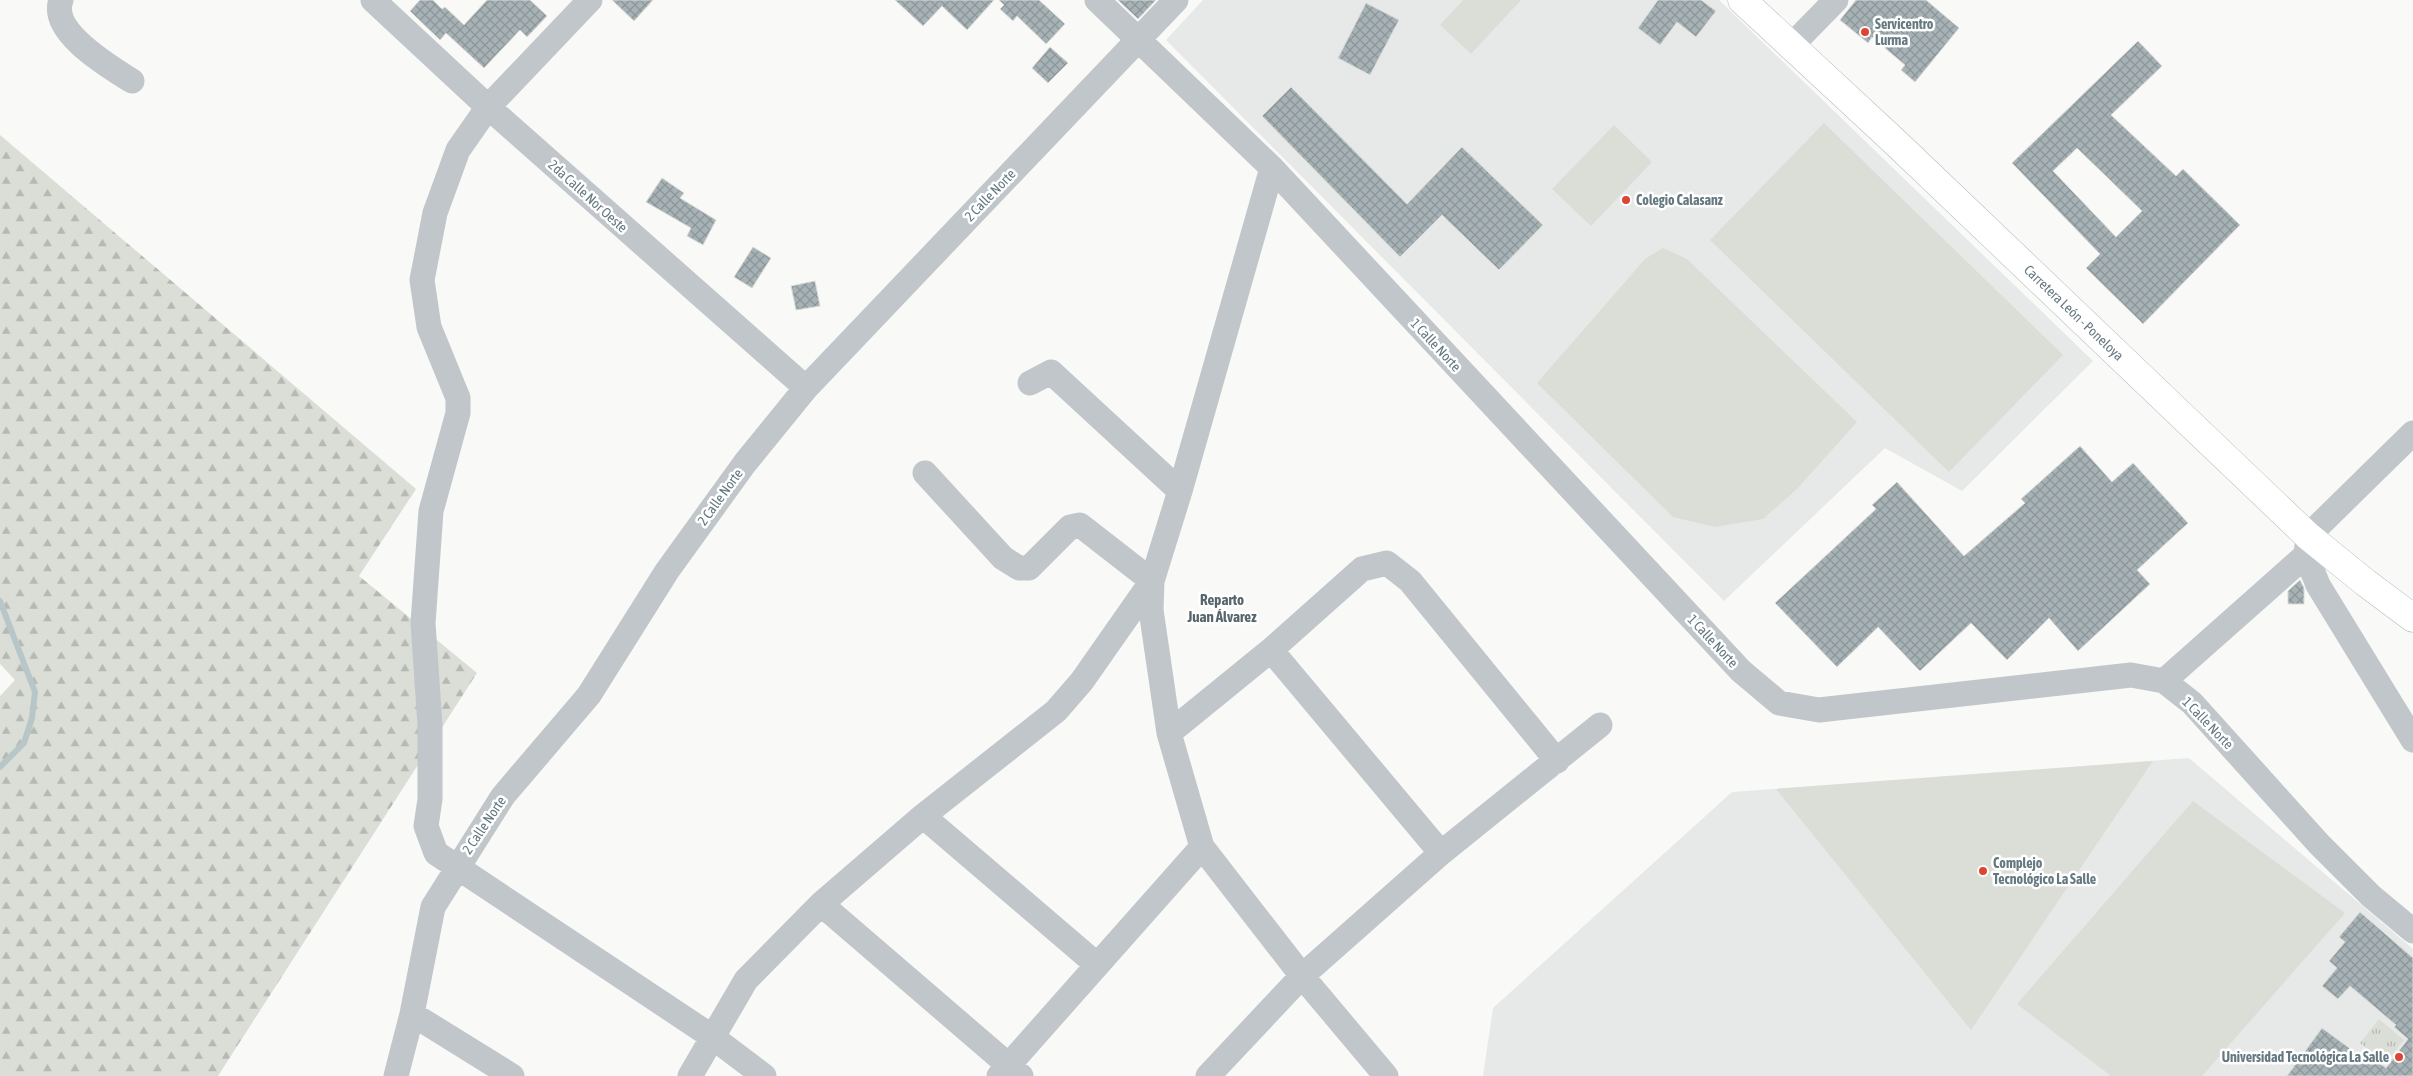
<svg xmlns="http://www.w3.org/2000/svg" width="2413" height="1076" font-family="'Asap Condensed',sans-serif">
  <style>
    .built { fill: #e7e9e8 }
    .grass { fill: #daded6 }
    .forest { fill: url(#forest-firs) }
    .park { fill: url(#park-tufts) }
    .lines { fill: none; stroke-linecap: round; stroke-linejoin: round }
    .stream { stroke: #b7c6c8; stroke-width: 6 }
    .building { fill: url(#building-cross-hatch); stroke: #dbdbd9; fill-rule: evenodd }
    .major-casing { stroke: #b4babd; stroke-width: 29 }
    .minor { stroke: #c0c6c9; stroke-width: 25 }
    .major { stroke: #fff; stroke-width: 28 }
    .poi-dot { fill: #dd4434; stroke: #fff; stroke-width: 2 }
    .labels { text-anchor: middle; stroke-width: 5; stroke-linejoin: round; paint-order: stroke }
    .poi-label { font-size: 14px; font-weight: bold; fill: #657981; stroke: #fff; text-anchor: start }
    .street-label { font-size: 14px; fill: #657981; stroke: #fff }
    .neighbourhood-label { font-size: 15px; font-weight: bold; fill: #57666c; stroke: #fff }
  </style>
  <defs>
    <pattern id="forest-firs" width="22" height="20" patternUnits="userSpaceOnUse" patternTransform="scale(1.25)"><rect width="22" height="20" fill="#daded6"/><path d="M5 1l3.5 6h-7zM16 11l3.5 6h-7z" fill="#b4b9b3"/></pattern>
    <pattern id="park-tufts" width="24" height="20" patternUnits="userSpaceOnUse" patternTransform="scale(1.25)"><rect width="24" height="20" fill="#daded6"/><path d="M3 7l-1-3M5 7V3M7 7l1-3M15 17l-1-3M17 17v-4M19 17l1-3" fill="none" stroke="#b4b9b3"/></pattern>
    <pattern id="building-cross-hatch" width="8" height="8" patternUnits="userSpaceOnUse" patternTransform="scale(1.25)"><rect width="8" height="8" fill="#a7b2b6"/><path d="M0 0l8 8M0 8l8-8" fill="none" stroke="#8c9699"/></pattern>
  </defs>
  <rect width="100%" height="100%" fill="#f9f9f7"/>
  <path class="built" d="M1203,0H1719L2093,361L1962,491L1885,448L1724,601L1166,40Z
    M2189,758L2413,949V1076H1483L1493,1008L1732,792Z"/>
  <path class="grass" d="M1463,0H1521L1471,54L1440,25Z
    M1824,123L2063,355L1949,472L1710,240Z
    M1614,125L1652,162L1591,226L1552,189Z
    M1663,248L1687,259L1857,422L1797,489L1763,519L1715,527L1673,517L1537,383L1645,259Z
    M2153,761L1971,1030L1776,789Z
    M2193,801L2345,913L2202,1076H2111L2017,1004Z"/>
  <path class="forest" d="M0,135L416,489L359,576L477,673L218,1076H0V696L15,680L0,664Z"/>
  <path class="park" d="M2379,1019L2404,1040L2385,1063L2360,1043Z"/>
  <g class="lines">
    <path class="stream" d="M0,601L35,692L32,718L24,743L0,767"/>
  </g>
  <path class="building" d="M420,0H433L442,9L445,7L464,25L487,0H530L547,16L527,37L520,30L484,68L446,33L440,40L410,11Z
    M612,0H653L634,21Z
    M895,0H994L967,30L942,6L923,26Z
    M999,0H1039L1065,24L1046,44L1017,16L1013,21L1000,9L1004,5Z
    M1118,0H1156L1138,19Z
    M1658,0H1701L1716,11L1696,37L1677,22L1660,45L1638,28Z
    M1856,0H1926L1959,28L1915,82L1901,70L1905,65L1872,37L1868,43L1840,20Z
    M1366,3L1399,20L1370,75L1338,58Z
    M2138,41L2162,66L2111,115L2176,176L2183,169L2240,225L2143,324L2086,268L2100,254L2012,163ZM2077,148L2142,211L2116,237L2053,171Z
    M1050,47L1068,63L1048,83L1032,68Z
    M1291,87L1407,204L1462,147L1543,225L1499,270L1442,215L1400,257L1262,116Z
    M662,178L684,193L680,198L716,220L703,245L687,236L691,228L646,202Z
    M753,247L771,258L752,288L734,277Z
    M815,281L820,306L796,310L791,286Z
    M2080,446L2112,482L2133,463L2188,523L2137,570L2150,584L2078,651L2049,618L2007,660L1971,623L1920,671L1878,627L1837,667L1775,603L1876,509L1872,505L1897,482L1964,556L2025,503L2021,499Z
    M2300,580L2304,588V604H2288V591Z
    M2360,912L2413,958V1076H2287L2322,1028L2360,1056L2363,1051L2386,1068L2408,1039L2394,1027L2396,1025L2350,986L2338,999L2322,986L2337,968L2329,961L2345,942L2339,937Z"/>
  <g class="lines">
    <defs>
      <g id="major">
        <path id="s1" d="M1742,0L1895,142L2308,536L2366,583L2413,618"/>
      </g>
    </defs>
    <use href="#major" class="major-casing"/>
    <path class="minor" d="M61,0C49,32 110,67 132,81
      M373,0L488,107L806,388
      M590,0L488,107L458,150L435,213L422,280L429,327L458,398V413L431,511L423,623L430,725V799L426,826L436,853L711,1036L764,1076
      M1097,0L1272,168L1741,671L1779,703L1819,710L2131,675L2164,681L2192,703L2319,844L2371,896L2413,931
      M1790,47L1836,0
      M1272,168L1180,491L1152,581L1151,610L1169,733L1202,847L1302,976L1386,1076
      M1030,383L1051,372L1180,491
      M2413,433L2308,536L2306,555L2318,585L2413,740
      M1271,650L1441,853
      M2164,681L2306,555
      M1169,733L1271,650L1362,569L1387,563L1410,581L1557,761
      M923,816L1096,964
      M821,904L1021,1076
      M412,1014L512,1076
      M396,1076L412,1014L433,907L503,796L589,695L667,571L745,463L806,388L1176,0
      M690,1076L746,980L821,904L923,816L1056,711L1082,681L1152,581L1080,525L1070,527L1029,568H1019L1003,558L925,473
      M999,1076L1202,847
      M1208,1076L1302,976L1441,853L1600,725"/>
    <use href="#major" class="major"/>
  </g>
  <g class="poi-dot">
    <circle cx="1865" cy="32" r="5"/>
    <circle cx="1626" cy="200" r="5"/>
    <circle cx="1983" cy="871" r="5"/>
    <circle cx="2399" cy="1057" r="5"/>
  </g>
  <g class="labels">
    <g class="poi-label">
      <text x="1875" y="29">Servicentro<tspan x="1875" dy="16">Lurma</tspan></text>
      <text x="1636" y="205">Colegio Calasanz</text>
      <text x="1993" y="868">Complejo<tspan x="1993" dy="16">Tecnológico La Salle</tspan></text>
      <text x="2389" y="1062" text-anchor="end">Universidad Tecnológica La Salle</text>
    </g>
    <g class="street-label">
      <text transform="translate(990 195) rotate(-46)" y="5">2 Calle Norte</text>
      <text transform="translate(588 196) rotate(42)" y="5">2da Calle Nor Oeste</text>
      <text dy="5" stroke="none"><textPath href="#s1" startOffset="456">Carretera León - Poneloya</textPath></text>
      <text transform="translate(1436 345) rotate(47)" y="5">1 Calle Norte</text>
      <text transform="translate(720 497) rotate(-54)" y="5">2 Calle Norte</text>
      <text transform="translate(1713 641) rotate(47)" y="5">1 Calle Norte</text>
      <text transform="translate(2208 723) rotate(46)" y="5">1 Calle Norte</text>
      <text transform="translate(484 825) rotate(-56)" y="5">2 Calle Norte</text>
    </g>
    <g class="neighbourhood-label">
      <text x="1222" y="605">Reparto<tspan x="1222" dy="17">Juan Álvarez</tspan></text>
    </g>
  </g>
</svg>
